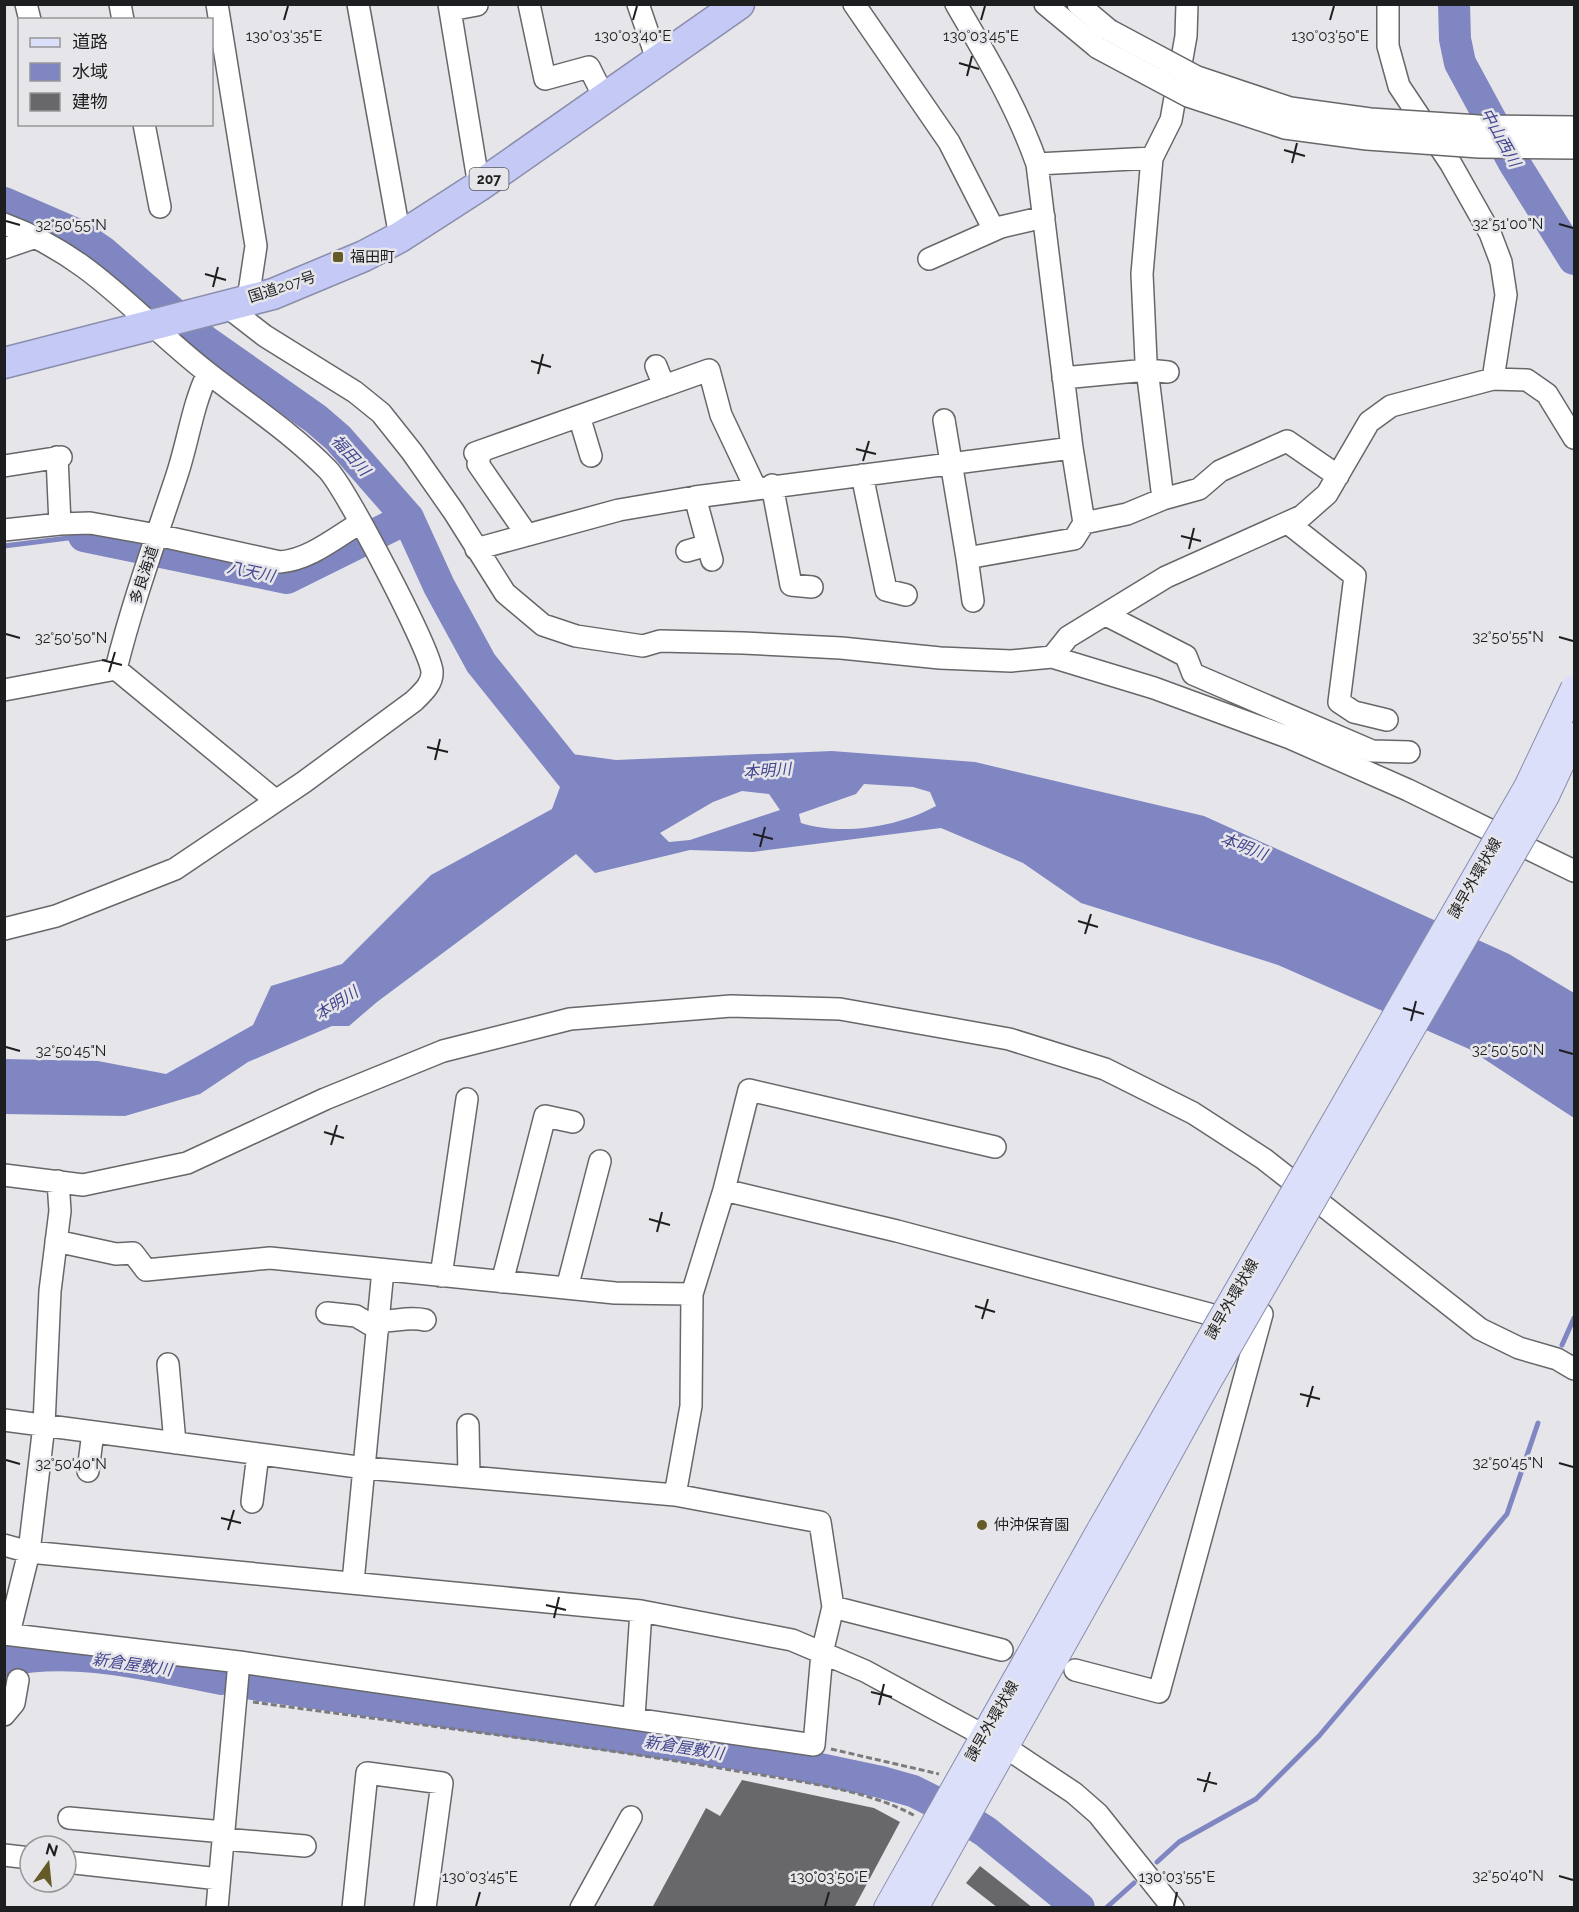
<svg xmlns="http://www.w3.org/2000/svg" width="1579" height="1912" font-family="Raleway,'Noto Sans JP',sans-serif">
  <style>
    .water { fill: #8086c1; fill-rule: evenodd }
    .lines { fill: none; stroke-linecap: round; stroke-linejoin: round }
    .stream { stroke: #8086c1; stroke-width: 5 }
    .river { stroke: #8086c1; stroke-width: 32 }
    .building { fill: #68686b }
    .minor-casing { stroke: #67676a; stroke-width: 24 }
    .major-casing { stroke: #8a8dab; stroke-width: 28 }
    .highway-casing { stroke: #8a8dab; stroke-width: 33 }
    .path { stroke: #7b7b7d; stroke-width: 3; stroke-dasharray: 6 3; stroke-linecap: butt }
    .minor { stroke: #fff; stroke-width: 21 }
    .major { stroke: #dcdffa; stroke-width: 26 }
    .highway { stroke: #c4c9f6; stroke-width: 30 }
    .minor-bridge-casing { stroke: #67676a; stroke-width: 24; stroke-linecap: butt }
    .major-bridge-casing { stroke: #8a8dab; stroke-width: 28; stroke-linecap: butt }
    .minor-bridge { stroke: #fff; stroke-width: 21 }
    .major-bridge { stroke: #dcdffa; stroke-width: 26 }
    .ticks { fill: none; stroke: #1d1e1f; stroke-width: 2 }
    .poi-dot { fill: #645b27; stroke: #e6e6ea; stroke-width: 2 }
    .labels { text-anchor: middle; stroke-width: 5; stroke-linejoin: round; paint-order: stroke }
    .shield { fill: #e6e6ea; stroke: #595a5c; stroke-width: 1.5 }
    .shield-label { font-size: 14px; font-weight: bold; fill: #1d1e1f }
    .poi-label { font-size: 15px; fill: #1d1e1f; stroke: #e6e6ea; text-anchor: start }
    .street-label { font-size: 15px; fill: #1d1e1f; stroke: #e6e6ea }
    .water-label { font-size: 16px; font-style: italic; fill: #444690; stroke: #e6e6ea }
    .ticks-label { font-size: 15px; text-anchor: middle; fill: #1d1e1f; stroke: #e6e6ea; stroke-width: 5; stroke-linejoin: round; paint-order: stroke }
  </style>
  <rect width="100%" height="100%" fill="#e6e6ea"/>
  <path class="water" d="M832,751L975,762L1204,816L1509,954L1574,993V1118L1469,1049L1278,965L1081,903L1023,863L941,828L753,852L690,850L595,873L576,854L377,1002L349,1026H332L248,1062L200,1094L125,1116L5,1114L4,1059L98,1061L166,1074L253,1025L271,986L342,964L431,875L552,809L572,754L616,760ZM864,784L913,787L930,792L936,806C898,827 842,836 801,823L799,814L856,794ZM742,791L769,794L780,810L690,840L669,842L660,833L713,802Z"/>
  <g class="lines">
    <path class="stream" d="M4,546L84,536
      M1562,1345L1574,1318
      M1157,1862L1179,1842L1256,1799L1319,1736L1507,1514L1538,1423
      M1106,1908L1134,1883"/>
    <path class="river" d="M1454,4L1455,39L1460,63L1513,161L1574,259
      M4,203L78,235L104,253L205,341L316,419L338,438L408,518L439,586L481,663L594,804
      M84,536L287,578L408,518
      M4,1661C76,1645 152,1666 222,1679
      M252,1684L711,1750L791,1763L881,1782L913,1791L955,1812L986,1832L1079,1908"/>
  </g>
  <path class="building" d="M742,1780L874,1808L900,1822L854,1908H652L706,1808L720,1816Z
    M980,1866L1033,1908H998L966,1883Z"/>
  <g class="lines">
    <defs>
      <path id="minor" d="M26,4L30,20
        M120,4L123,20
        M217,4L256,246L248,299
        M358,4L400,237
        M449,4L479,186
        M529,4L545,79L589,67L605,99
        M638,4L658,62
        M854,4L949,142L994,230
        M956,4C987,57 1017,107 1037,164L1072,448L1084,523L1127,514L1163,499L1199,489L1220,471L1287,441L1338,476
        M1045,4L1098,48
        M1078,4L1109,30
        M1388,4V46L1399,86L1451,164L1490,233L1501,262L1506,295L1493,379
        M450,10L477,5
        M144,124L160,207
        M1152,158L1171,120L1186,36L1187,4
        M1037,164L1152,158L1142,274L1146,361L1163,499
        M4,224C94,257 137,318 208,373C249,405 292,433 328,470C346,489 429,647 432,671C433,684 422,693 414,701L304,782L175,869L56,916L4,929
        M4,248L36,237
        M929,259L1001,227L1044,217
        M225,305L265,336L355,392L381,413L412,452L454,512L505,593L543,625L576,636L643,646L660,641L743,643L841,648L940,658L1011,661L1052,657L1154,688L1290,738L1408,790L1574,871
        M656,366L664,386
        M1063,378L1147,370L1168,372
        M579,416L591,456
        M944,420L967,558L1074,539L1084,523
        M481,451L478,464L527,535
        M475,453L709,370L721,415L755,487
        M57,457L60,524
        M4,466L61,457
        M862,475L886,590L906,595
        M772,485L791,585L812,587
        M695,497L712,560
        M1288,523L1355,576L1339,702L1354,712L1387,720
        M4,530L60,524L90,523L157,535L280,562C309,560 335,538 360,523
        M476,549L619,510L695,497L1072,448
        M687,551L708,545
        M967,558L973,601
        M1106,615L1186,656L1193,674L1372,751L1409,752
        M1052,657L1068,637L1166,577L1302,516L1327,494L1369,422L1391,406L1493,379L1527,380L1547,394L1574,438
        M116,669L275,800
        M4,690L116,669C132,604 155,541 176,478C188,443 192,406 208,373
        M4,1175L83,1185L187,1163L325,1099L443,1051L570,1019L731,1006L840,1009L1009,1039L1105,1069L1193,1113L1264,1159L1480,1329L1519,1348L1557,1359L1574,1369
        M724,1190L897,1231L1258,1327
        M56,1241L116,1254L133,1253L146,1270L270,1258L615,1293L692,1294
        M441,1276L467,1099
        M502,1282L545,1116L573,1122
        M567,1288L600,1161
        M327,1313L356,1316L378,1329
        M378,1321C395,1322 408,1316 425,1320
        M168,1364L175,1443
        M4,1420L365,1468L675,1495L820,1522L833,1607L822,1653L814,1745L239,1662L4,1634
        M468,1425L469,1477
        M88,1471L93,1432
        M675,1495L691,1406L692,1294L724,1190L749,1090L995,1147
        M252,1502L258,1454
        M4,1545L29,1552L641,1611L792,1640L865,1671L1005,1747L1074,1793L1098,1814L1173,1908
        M353,1582L383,1270
        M833,1607L1002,1650
        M9,1633L29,1552L44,1425L50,1291L60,1211L58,1181
        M1075,1670L1159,1692L1262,1314
        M4,1715L14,1703L18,1680
        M634,1717L641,1611
        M69,1818L224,1832
        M223,1839L305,1846
        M4,1855L30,1858
        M66,1862L219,1879
        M217,1908L239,1662
        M353,1908L367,1773L442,1783L425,1908
        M581,1908L631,1817"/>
      <path id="major" d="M887,1908L1101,1528
        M915,1908L1122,1539"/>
      <path id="highway" d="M4,363L273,294L364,256L400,237L479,186L739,4"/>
    </defs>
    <use href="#minor" class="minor-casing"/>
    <use href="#major" class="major-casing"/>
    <use href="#highway" class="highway-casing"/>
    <path class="path" d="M253,1702C412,1724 572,1743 731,1770C784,1779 869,1789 915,1816
      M831,1749L939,1774"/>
    <use href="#minor" class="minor"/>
    <use href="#major" class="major"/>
    <use href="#highway" class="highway"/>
    <defs>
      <path id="minor-bridge" d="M1109,30L1197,77L1290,108L1370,119L1479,126L1574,127
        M1098,48L1188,96L1285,128L1367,139L1479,147L1574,148"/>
      <path id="major-bridge" d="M1101,1528L1527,787L1574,688
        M1122,1539L1208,1382L1546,796L1574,736"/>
    </defs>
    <use href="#minor-bridge" class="minor-bridge-casing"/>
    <use href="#major-bridge" class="major-bridge-casing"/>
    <use href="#minor-bridge" class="minor-bridge"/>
    <use href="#major-bridge" class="major-bridge"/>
  </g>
  <path class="ticks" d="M284,20L288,6M633,20L637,6M981,20L985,6M1330,20L1334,6M959,63L979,69M967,76L972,56M1284,150L1305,156M1292,163L1297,143M6,221L20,225M1559,224L1573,228M205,274L226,280M213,287L218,267M531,361L551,367M538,374L543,354M856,449L876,454M863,461L869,441M1181,536L1201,541M1189,549L1194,528M6,634L20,638M1559,637L1573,641M102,660L122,665M109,672L115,652M427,747L448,752M435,760L440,739M753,834L773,839M760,847L765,827M1078,921L1098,927M1085,934L1091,914M1403,1008L1424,1014M1411,1021L1416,1001M6,1047L20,1051M1559,1050L1573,1054M324,1132L344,1138M331,1145L337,1125M649,1219L670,1225M657,1232L662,1212M975,1306L995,1312M982,1319L988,1299M1300,1394L1320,1399M1307,1407L1313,1386M6,1460L20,1464M1559,1463L1573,1467M221,1518L241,1523M228,1530L234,1510M546,1605L566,1610M554,1618L559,1597M871,1692L892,1697M879,1705L884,1684M1197,1779L1217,1784M1204,1792L1210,1772M1559,1876L1573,1880M476,1906L480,1892M825,1906L829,1892M1174,1906L1177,1892"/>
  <g class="poi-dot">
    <rect x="332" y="251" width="12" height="12" rx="3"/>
    <circle cx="982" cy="1525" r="6"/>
  </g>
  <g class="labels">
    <rect class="shield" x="469.5" y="168" width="39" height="22" rx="4.5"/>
    <g class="shield-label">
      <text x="489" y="184">207</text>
    </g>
    <g class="poi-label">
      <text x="350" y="262">福田町</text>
      <text x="994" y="1530">仲沖保育園</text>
    </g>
    <g class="street-label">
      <text transform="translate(282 287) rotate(-18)" y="5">国道207号</text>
      <text transform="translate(144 575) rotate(-72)" y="5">多良海道</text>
      <text transform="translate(1475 878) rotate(-60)" y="5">諫早外環状線</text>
      <text transform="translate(1232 1299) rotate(-60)" y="5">諫早外環状線</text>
      <text transform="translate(992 1721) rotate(-60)" y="5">諫早外環状線</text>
    </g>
    <g class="water-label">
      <text transform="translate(1501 137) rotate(61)" y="6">中山西川</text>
      <text transform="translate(351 455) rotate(48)" y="6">福田川</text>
      <text transform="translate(251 571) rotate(12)" y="6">八天川</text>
      <text transform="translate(767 770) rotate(-4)" y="6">本明川</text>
      <text transform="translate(1244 846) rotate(21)" y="6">本明川</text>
      <text transform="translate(336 1003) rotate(-33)" y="6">本明川</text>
      <text transform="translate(132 1664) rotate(8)" y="6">新倉屋敷川</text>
      <text transform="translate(684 1747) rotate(9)" y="6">新倉屋敷川</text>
    </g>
  </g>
  <g class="ticks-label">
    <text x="284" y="41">130°03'35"E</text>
    <text x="633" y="41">130°03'40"E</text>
    <text x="981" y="41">130°03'45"E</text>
    <text x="1330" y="41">130°03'50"E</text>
    <text x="1508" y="229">32°51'00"N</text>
    <text x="71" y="230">32°50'55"N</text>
    <text x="1508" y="642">32°50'55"N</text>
    <text x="71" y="643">32°50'50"N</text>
    <text x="1508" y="1055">32°50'50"N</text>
    <text x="71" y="1056">32°50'45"N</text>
    <text x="1508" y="1468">32°50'45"N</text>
    <text x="71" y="1469">32°50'40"N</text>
    <text x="1508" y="1881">32°50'40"N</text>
    <text x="480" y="1882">130°03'45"E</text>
    <text x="829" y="1882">130°03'50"E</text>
    <text x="1177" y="1882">130°03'55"E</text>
  </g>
  <rect width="1579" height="1912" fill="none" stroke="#1d1e1f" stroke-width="12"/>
  <rect x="18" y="18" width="195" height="108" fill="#e6e6ea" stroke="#969699" stroke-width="1.5"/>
  <rect x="30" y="38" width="30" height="9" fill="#dcdffa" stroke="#969699" stroke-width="1.5"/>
  <text x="72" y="48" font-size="18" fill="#1d1e1f">道路</text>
  <rect x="30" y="63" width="30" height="18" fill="#8086c1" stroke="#969699" stroke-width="1.5"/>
  <text x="72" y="78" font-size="18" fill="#1d1e1f">水域</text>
  <rect x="30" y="93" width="30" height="18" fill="#68686b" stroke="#969699" stroke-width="1.5"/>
  <text x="72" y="108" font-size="18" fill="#1d1e1f">建物</text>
  <g transform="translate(48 1864) rotate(15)"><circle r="28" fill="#e6e6ea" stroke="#969699" stroke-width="1.5"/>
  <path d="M0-4.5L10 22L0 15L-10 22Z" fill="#645b27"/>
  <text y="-9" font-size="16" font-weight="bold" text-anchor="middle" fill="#1d1e1f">N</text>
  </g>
</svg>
